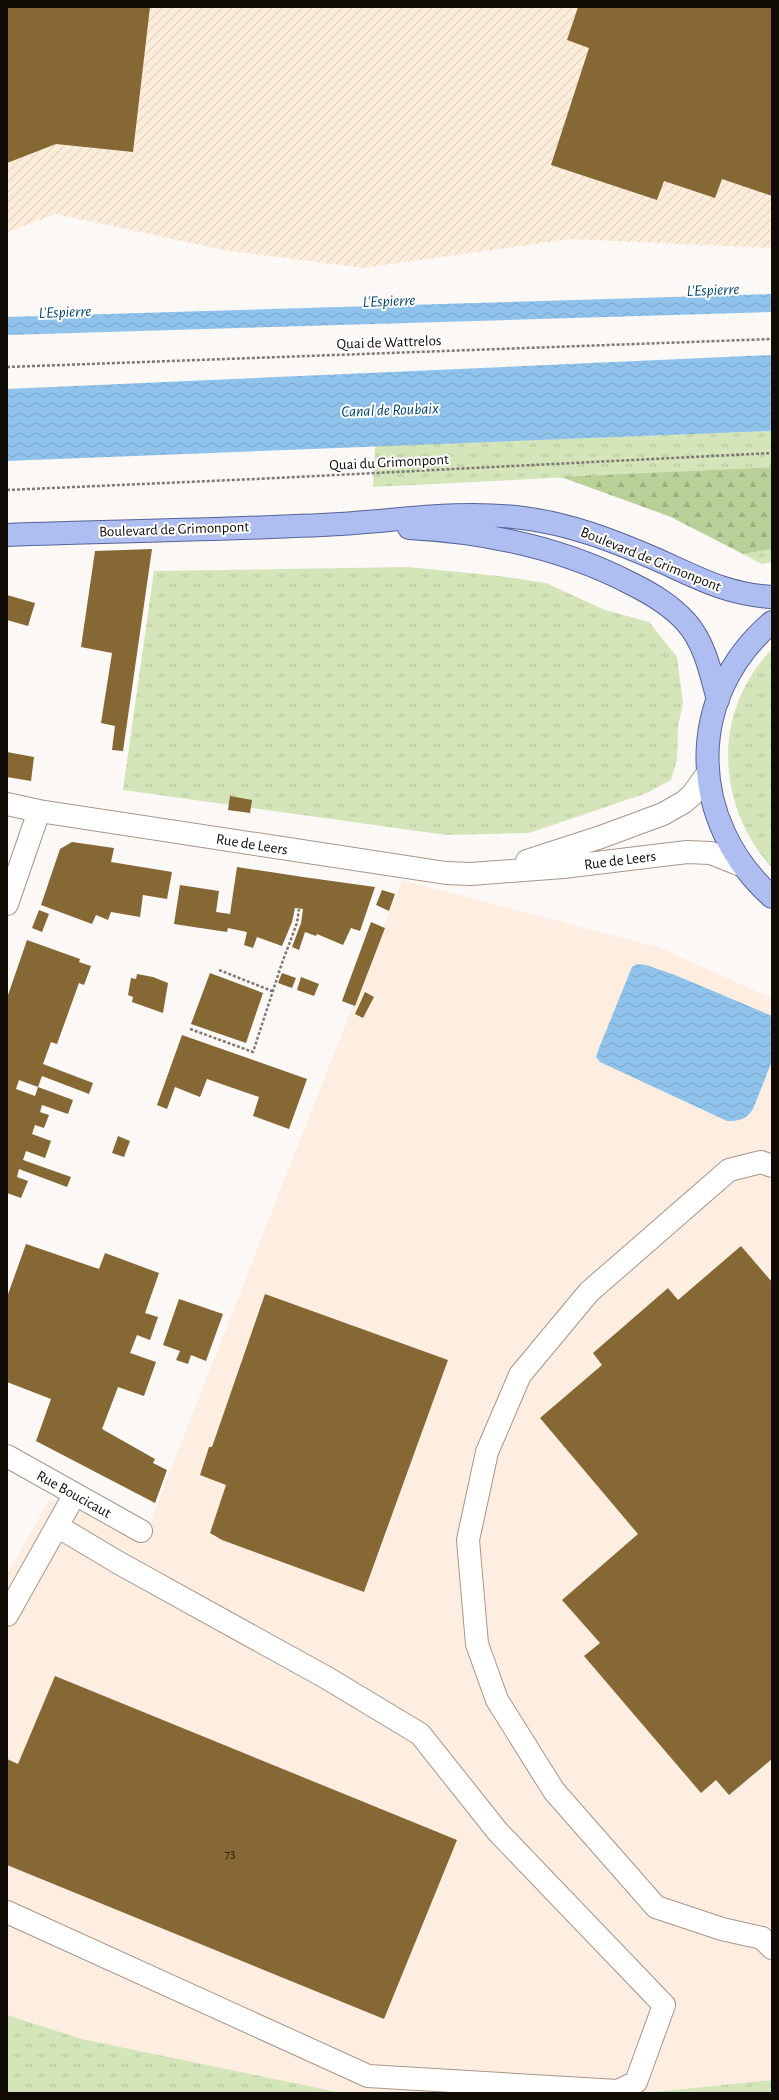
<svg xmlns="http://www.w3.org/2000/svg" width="779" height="2100" font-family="'Alegreya Sans',sans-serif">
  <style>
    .built { fill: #fdeee1 }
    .industrial { fill: url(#industrial-furrows) }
    .grass { fill: url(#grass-tufts) }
    .forest { fill: url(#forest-firs) }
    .water { fill: url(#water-waves) }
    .building { fill: #856833 }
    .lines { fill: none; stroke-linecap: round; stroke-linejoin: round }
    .minor-casing { stroke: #a89688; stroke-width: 24 }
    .major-casing { stroke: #556398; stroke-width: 24 }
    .path { stroke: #7d7873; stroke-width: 2.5; stroke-dasharray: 3 2; stroke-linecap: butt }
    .minor { stroke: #fff; stroke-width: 22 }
    .major { stroke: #afbef1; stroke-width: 22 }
    .labels { text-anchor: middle; stroke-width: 4; stroke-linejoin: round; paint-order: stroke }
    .number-label { font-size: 13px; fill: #2e2211 }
    .street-label { font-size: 15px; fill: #110b06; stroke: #fff }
    .water-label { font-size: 16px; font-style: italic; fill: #05456c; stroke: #fff }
  </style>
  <defs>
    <pattern id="industrial-furrows" width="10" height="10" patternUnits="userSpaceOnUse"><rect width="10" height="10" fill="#fdecda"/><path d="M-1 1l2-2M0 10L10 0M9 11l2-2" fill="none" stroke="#d8c9ba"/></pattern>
    <pattern id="grass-tufts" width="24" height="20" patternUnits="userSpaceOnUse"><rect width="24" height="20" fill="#d3e5b9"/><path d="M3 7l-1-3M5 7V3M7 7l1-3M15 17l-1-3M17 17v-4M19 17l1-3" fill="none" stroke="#b4c39e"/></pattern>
    <pattern id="forest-firs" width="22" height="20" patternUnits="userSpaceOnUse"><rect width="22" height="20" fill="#b9d098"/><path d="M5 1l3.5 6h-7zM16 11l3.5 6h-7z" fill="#9eb182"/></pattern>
    <pattern id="water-waves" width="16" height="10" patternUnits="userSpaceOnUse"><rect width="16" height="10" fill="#8fc3eb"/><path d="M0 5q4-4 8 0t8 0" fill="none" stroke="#7aa6c8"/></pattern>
  </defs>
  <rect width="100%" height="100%" fill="#fcf8f5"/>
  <path class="built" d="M402,880L658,947L772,998V2080L643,2093H335L82,2039L7,2015V1574L49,1500L149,1525Z"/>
  <path class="industrial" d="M7,7H772V248L570,239L363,268L224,250L56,214L7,232Z"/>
  <path class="grass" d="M772,431V467L373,487L375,446Z
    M772,549V562L762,564L743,554Z
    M408,567L499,576L546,583L605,610L649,622L677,657L683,703L678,726L677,760L671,780L647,793L529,833L446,835L123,790L154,571Z
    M772,649V868C716,805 711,712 772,649Z
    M7,2015L82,2039L342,2093H7Z
    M772,2080V2093H643Z"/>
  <path class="forest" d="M772,467V549L743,554L671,517L561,477Z"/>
  <path class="water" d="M772,294V312L7,335V317Z
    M772,355V431L7,461V389Z
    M637,964L646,965L675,975L772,1016V1061L753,1109C746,1120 739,1121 727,1121L600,1062L596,1057L599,1048L632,967Z"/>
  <path class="building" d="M7,7H150L133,152L56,144L7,163Z
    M578,7H772V196L722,179L715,198L664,181L657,200L551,165L589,48L567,40Z
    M152,549L123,751L112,750L115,726L101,723L112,653L81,647L95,551Z
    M7,595L35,603L28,626L7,620Z
    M7,752L34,757L31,781L7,777Z
    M230,796L252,800L250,813L228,810Z
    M72,842L114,848L111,862L172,872L167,899L143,895L140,917L111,912L108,920L96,915L92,924L41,905L60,849Z
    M237,867L303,877L375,887L360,931L351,928L343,945L317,934L316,936L305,932L299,950L292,947L301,923L303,909L295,908L292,922L282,946L257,937L253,948L244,945L247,932L228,928L227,932L174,924L180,885L219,891L216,912L230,914Z
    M382,890L395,894L389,911L376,905Z
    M39,910L49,914L42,932L32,928Z
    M371,922L385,928L355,1006L342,1001Z
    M27,940L80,959L79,962L91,966L84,985L79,983L57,1044L51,1042L43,1064L93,1083L89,1094L42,1076L38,1087L19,1080L16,1089L35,1096L38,1087L73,1100L68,1114L42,1105L40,1112L49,1115L44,1128L35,1125L32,1134L51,1141L45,1158L26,1151L23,1160L71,1177L67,1187L19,1169L17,1177L28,1181L21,1198L7,1193V998Z
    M210,973L263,993L246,1043L191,1024Z
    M282,973L296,978L292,988L278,983Z
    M137,974L153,977L168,983L163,1013L132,1002L133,997L128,995L131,978L136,979Z
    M301,977L319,984L314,996L297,990Z
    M365,992L374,997L363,1018L355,1014Z
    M182,1035L307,1079L289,1129L253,1116L259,1097L207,1079L200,1097L175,1087L167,1109L157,1105Z
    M118,1136L130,1141L124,1157L112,1153Z
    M26,1244L99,1269L105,1253L159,1273L145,1313L158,1317L150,1340L137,1335L130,1353L156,1362L144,1396L118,1387L102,1429L155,1459L153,1463L167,1470L155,1503L36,1441L51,1399L7,1382V1297Z
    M741,1246L772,1282V1759L729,1795L716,1780L701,1793L584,1656L600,1643L562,1600L638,1534L540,1418L602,1365L593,1353L668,1288L678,1300Z
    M265,1294L448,1360L364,1592L222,1540L210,1533L226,1485L200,1475L209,1447H212Z
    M179,1299L223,1314L206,1361L191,1355L188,1364L176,1360L180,1351L163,1345Z
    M55,1676L457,1840L384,2019L7,1865V1759L18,1764Z"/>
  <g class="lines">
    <defs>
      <path id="minor" d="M7,804L39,811L446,873L471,874L563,867L687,852L711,853L741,865
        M527,861L601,837L663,814L684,802L692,795L708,773
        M7,904L39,811
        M772,1166L761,1162L729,1170L589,1292L520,1375L487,1452L468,1540L477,1644L497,1700L554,1791L656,1907L722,1929L762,1938L772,1948
        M7,1456L141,1531
        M7,1615L75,1494
        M7,1912L368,2076L618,2091L636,2082L664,2005L498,1832L420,1734L327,1678L119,1563L57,1526"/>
      <path id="major" d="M409,528C486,532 563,548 632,584C652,594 671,605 686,622C705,643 711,674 718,700
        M7,535C118,531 229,530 340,524C402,520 462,510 523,518C571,524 614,541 658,560C698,578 726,594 772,597
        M772,622C684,697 688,822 772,897"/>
    </defs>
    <use href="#minor" class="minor-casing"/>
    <use href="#major" class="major-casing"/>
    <path class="path" d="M7,367L772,339
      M7,490L255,479L772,453
      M219,970L272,991
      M190,1029L253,1052L282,963L297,923L299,909"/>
    <use href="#minor" class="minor"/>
    <use href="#major" class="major"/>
  </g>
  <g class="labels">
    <g class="number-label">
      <text x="230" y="1858">73</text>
    </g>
    <g class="street-label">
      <text transform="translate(389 342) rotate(-2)" y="5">Quai de Wattrelos</text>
      <text transform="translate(389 462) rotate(-3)" y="5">Quai du Grimonpont</text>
      <text transform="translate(174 529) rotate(-2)" y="5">Boulevard de Grimonpont</text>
      <text transform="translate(651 559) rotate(22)" y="5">Boulevard de Grimonpont</text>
      <text transform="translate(252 844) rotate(9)" y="5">Rue de Leers</text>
      <text transform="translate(620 860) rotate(-7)" y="5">Rue de Leers</text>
      <text transform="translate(74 1494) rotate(29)" y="5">Rue Boucicaut</text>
    </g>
    <g class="water-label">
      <text transform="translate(713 289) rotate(-2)" y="6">L'Espierre</text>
      <text transform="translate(389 300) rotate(-2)" y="6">L'Espierre</text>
      <text transform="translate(65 311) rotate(-2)" y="6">L'Espierre</text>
      <text transform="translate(390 409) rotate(-2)" y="6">Canal de Roubaix</text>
    </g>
  </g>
  <rect width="779" height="2100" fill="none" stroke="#110b06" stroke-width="16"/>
</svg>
